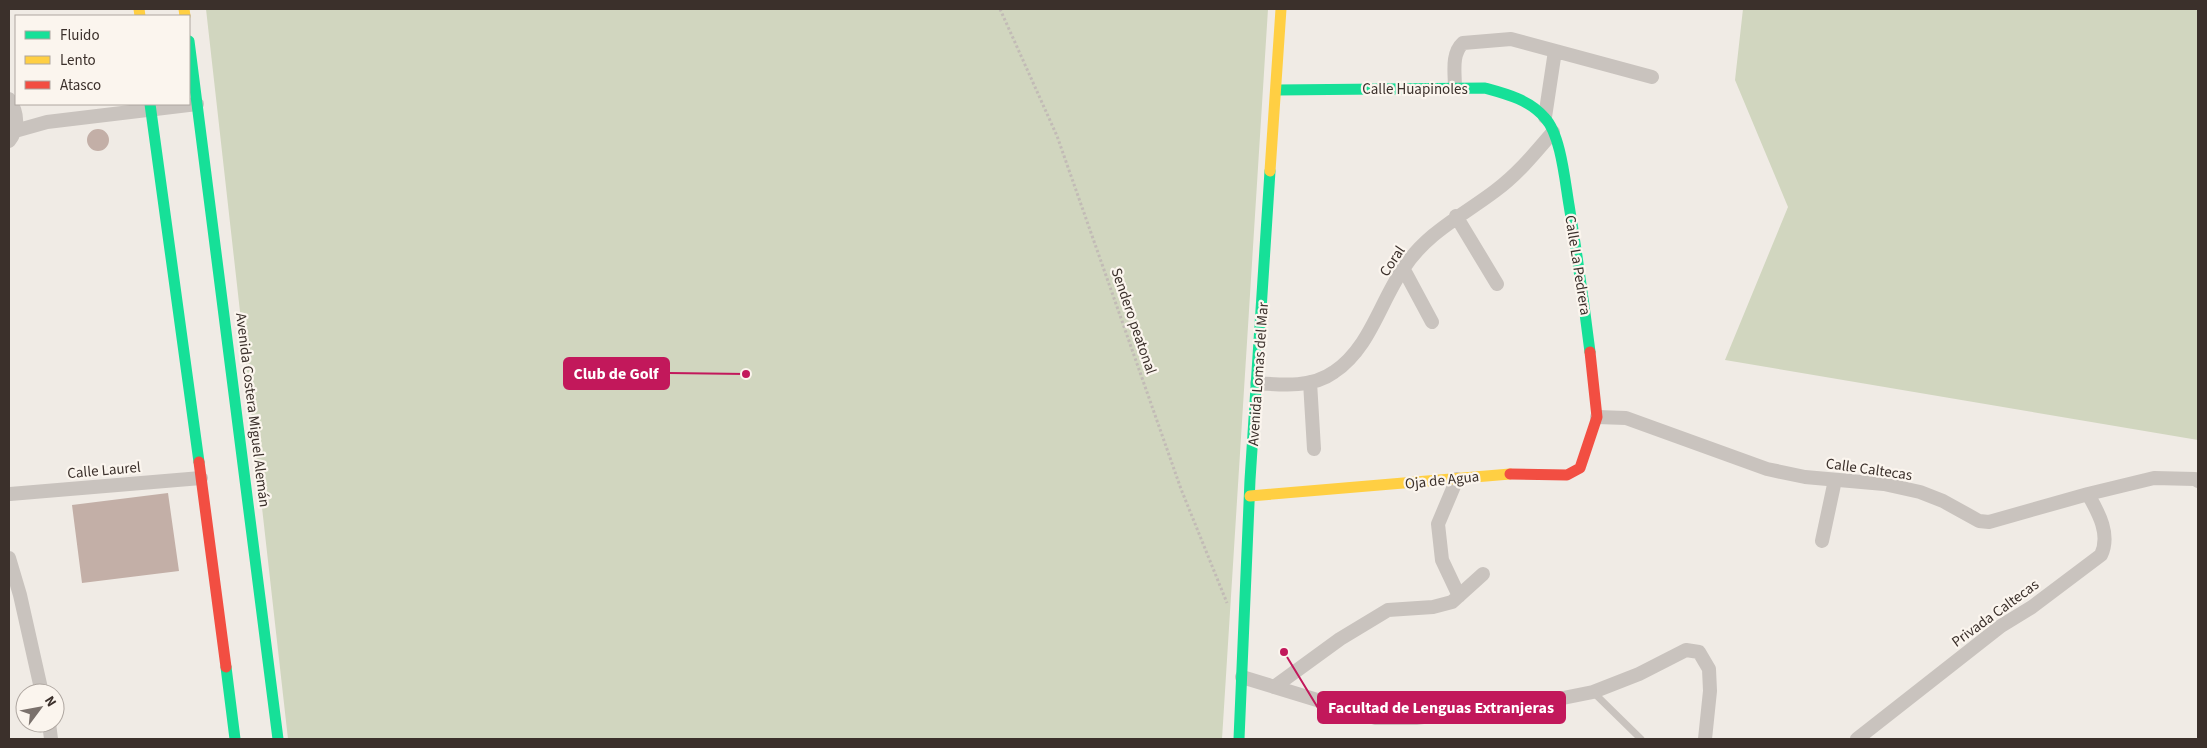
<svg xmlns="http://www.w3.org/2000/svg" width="2207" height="748" font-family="'Source Sans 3',sans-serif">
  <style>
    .green { fill: #d1d6bf }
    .building { fill: #c3afa7 }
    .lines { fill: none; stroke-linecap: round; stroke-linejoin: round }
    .path { stroke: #c2bbb6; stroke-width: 3; stroke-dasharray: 2.5 2.5; stroke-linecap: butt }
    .lane { stroke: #c9c3be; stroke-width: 7 }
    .street { stroke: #c9c3be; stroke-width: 14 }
    .fast { stroke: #16e098; stroke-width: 11 }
    .slow { stroke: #ffcf43; stroke-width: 11 }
    .jam { stroke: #f24e42; stroke-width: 11 }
    .labels { text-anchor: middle; stroke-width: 4.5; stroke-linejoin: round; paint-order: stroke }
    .street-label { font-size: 15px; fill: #3b302b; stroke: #fbf5ee }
    .leader { fill: none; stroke: #c2185b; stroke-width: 2 }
    .callout-dot { fill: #c2185b; stroke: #fbf5ee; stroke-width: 2 }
    .callout { fill: #c2185b; stroke: #c2185b; stroke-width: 2 }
    .callout-label { font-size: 16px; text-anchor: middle; font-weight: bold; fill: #fff }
  </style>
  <rect width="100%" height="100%" fill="#f0ebe5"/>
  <path class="green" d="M206,9H1268L1222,739H288Z
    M1743,9H2198V440L1725,360L1788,207L1735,80Z"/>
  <path class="building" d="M87 140a11 11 0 1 1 22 0a11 11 0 1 1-22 0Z
    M168,493L179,571L82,583L72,505Z"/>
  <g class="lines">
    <path class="path" d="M1000,9L1057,136L1181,489L1227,603"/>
    <path class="lane" d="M1593,692L1641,739"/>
    <path class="street" d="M1455,88C1455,73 1451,54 1463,43L1511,39L1652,77
      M9,99C18,113 19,128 9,141
      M1545,117L1555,51
      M15,131L47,122L197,104
      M1456,216L1497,284
      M1403,268L1432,322
      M1310,382L1314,449
      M1257,383C1282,385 1312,388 1334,372C1370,348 1380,302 1403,269C1426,233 1462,216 1495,191C1518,174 1535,153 1553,132
      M1597,417L1626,418L1767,469L1805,477L1884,484L1920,492L1943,501L1979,521L1989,522L2088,494L2154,478L2195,479L2198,481
      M1457,479L1438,524L1442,560L1459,596
      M10,494L201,478
      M1822,541L1835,480
      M9,558L20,595L42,693
      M1242,677L1376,718H1416L1445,714L1467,709L1548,701L1593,692L1639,674L1686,650L1699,652L1709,669L1710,691L1705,739
      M1274,687L1340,639L1388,610L1433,607L1452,602L1483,574
      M49,723L51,739
      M1857,739L2001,626L2032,607L2101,555C2111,534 2098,512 2088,494"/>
    <path class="fast" d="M189,41L278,739
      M1277,90L1485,88C1507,94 1530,100 1545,118C1561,135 1565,182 1569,205C1577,254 1584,303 1590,352
      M150,104L199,462
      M226,667L235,739
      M1239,739L1250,480L1270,171"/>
    <path class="slow" d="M139,9L140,16
      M184,9L185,16
      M1270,171L1281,9
      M1250,496L1510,474"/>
    <path class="jam" d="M199,462L226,667
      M1510,474L1567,475L1580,468L1597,417L1590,352"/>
  </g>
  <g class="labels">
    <g class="street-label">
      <text x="1415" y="94">Calle Huapinoles</text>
      <text transform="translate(1392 261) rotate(-56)" y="5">Coral</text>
      <text transform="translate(1578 265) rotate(81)" y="5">Calle La Pedrera</text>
      <text transform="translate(1134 321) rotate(71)" y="5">Sendero peatonal</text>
      <text transform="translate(1258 374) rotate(-86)" y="5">Avenida Lomas del Mar</text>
      <text transform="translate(253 410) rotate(83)" y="5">Avenida Costera Miguel Alemán</text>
      <text transform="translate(1869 469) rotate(8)" y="5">Calle Caltecas</text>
      <text transform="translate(104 470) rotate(-5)" y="5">Calle Laurel</text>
      <text transform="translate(1442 480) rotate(-6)" y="5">Oja de Agua</text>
      <text transform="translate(1995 613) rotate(-36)" y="5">Privada Caltecas</text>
    </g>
  </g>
  <path class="leader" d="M746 374L669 373M1284 652L1318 708"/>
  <g class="callout-dot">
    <circle cx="746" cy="374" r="5"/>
    <circle cx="1284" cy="652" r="5"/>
  </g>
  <g class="callout">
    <rect x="564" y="358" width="105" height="31" rx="5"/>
    <rect x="1318" y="692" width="247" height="31" rx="5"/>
  </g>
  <g class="callout-label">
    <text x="616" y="379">Club de Golf</text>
    <text x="1441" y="713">Facultad de Lenguas Extranjeras</text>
  </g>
  <rect width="2207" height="748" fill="none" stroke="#3b302b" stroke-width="20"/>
  <rect x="15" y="15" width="175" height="90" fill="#fbf5ee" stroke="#aea6a0"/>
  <rect x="25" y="31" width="25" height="8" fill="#16e098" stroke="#aea6a0"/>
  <text x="60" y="40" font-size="15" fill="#3b302b">Fluido</text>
  <rect x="25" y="56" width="25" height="8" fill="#ffcf43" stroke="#aea6a0"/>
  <text x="60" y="65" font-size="15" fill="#3b302b">Lento</text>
  <rect x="25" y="81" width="25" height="8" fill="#f24e42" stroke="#aea6a0"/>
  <text x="60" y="90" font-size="15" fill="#3b302b">Atasco</text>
  <g transform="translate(40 708) rotate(58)"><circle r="24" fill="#fbf5ee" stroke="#aea6a0"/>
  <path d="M0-4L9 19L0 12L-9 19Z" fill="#7a716c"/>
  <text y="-8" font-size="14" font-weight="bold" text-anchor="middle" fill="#3b302b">N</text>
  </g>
</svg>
